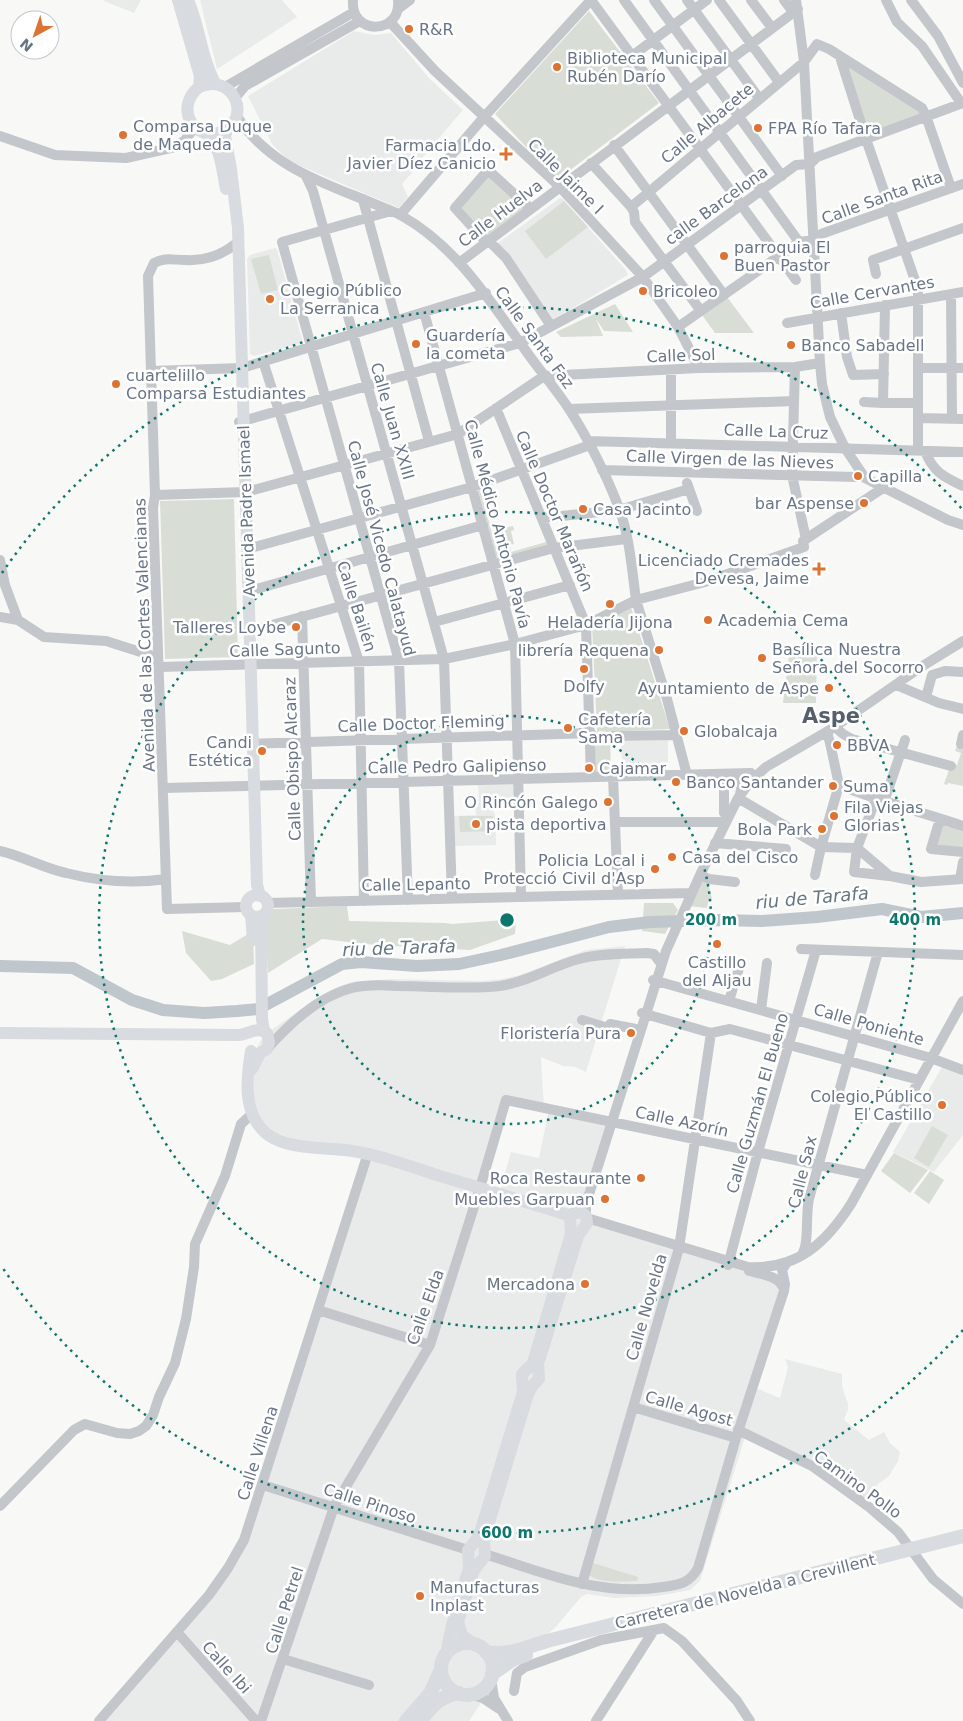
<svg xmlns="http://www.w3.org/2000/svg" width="963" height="1721" font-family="'DejaVu Sans',sans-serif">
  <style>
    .built { fill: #e9eaea }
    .green { fill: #d8ded6 }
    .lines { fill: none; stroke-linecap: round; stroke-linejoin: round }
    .river { stroke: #bfc6cc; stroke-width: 12 }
    .minor { stroke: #c3c6ca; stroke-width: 10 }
    .major { stroke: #d8dbdf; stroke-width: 12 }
    .highway { stroke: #d8dbdf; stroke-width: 14 }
    .ring { fill: none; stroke: #0f766e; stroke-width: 2.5; stroke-dasharray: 2.5 5 }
    .poi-dot { fill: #dd7333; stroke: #fff; stroke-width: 2 }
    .labels { text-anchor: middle; stroke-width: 5; stroke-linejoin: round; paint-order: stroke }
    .poi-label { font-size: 16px; fill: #697586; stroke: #fff; text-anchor: start }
    .street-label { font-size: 16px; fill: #697586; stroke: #fff }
    .water-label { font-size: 18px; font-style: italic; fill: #657681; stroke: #fff }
    .district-label { font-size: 21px; font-weight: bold; fill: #575f6c; stroke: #fff }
    .centre { fill: #0f766e; stroke: #fff; stroke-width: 2.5 }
    .ring-label { font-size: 15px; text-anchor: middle; font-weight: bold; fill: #0f766e; stroke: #fff; stroke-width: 5; stroke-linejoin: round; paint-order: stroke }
  </style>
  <rect width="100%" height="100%" fill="#f8f9f6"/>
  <path class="built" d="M104,0H141L134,13L104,1Z
    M200,0H282L297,17L217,69Z
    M354,31L374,35L391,33L429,78L463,110L421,159L426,163L420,171L416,168L402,184L408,197L399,208L289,161L272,144L248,96Z
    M560,198L563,199L626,270L628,275L551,321L498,243Z
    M275,248L277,249L303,343L254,356L250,354L247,259L250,255Z
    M668,740V766L622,767L621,741Z
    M512,783L515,785V798L509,799V802L493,803L494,814H495L496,845L455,846L454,816L476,815L475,800L479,799L478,784Z
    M625,946L586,1072L575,1067L563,1066L541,1057L544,1108L506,1100L481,1188L499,1194L511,1152L539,1158L549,1109L610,1121L579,1218L756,1271L784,1285L753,1387L780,1398L788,1367L785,1359L842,1374V1386L848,1404V1409L844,1420L869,1440L884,1432L890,1443L900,1452L898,1461L889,1476L878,1484L863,1503L812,1466L746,1434L700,1581L690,1590L658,1596L614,1598L587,1594L581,1597L555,1628L499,1673L493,1685L469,1721H99L236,1556L368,1154L288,1145L252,1114L253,1056L261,1040L273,1029L311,1002L338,987L351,982L391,979L483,981L502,979L520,975L586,950Z
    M942,1067L963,1075V1135L934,1172L893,1152Z"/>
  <path class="green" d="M589,11L659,103L557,180L495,114Z
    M840,57L926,116L866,139Z
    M488,173L528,208L486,239L457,206Z
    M564,201L588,227L546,259L525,231Z
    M269,255L278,290L261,294L251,259Z
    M727,297L754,333H715L702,315Z
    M615,304L633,332L604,331L596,319L603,336L561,337L556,332Z
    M478,489H480L498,555L510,552L504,528L513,526L514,530L511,531L514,544L510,545L511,552L546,542L548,545L498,559L496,557Z
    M234,499L238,657L165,659L160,501Z
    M631,607L670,729L597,732L592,625Z
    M790,648L817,650L816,703H783Z
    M610,737L611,772H595L594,738Z
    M958,743L963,744V786L948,783L947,785L944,784L951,764L957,765L961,753L955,751Z
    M459,816H493V831L460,832Z
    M942,819L963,827V850L933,848Z
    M699,881L708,882L712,899H709L707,908L687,906Z
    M644,903H673L678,910L665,934L642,931Z
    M347,906L349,921L445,923L452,924L516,919L515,934L470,950L375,945L322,939L268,973L265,920L274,909Z
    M182,931L230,945L253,931L254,964L222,979L211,981L186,953Z
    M932,1126L948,1135L929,1167L914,1158Z
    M894,1153L928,1170L910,1193L881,1171Z
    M930,1171L944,1180L929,1204L914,1193Z
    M593,1563L638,1577L637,1581C623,1581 601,1584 589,1575Z"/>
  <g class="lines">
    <path class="river" d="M0,966L73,968L132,1000L163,1010L204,1013L237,1011L258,1009L342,964L361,962L417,966L459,964L501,955L609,927L650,922L717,920L762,921L817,917L882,909L921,917L963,913"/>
    <path class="minor" d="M353,0C350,36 402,35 398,0
      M591,0L796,280
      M624,0L799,242
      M654,0L782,176
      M687,0L759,98
      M719,0L779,82
      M751,0L772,28
      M784,0L793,12
      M796,0L804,62L820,363L822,384L830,417L845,448L865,478L948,520L963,525
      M886,0L897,22L922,46L961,103
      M911,0L938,36L963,83
      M398,9L410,0
      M390,22L435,71L559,186L643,277L678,327L699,368
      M632,56L707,0
      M840,57L866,139L918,289V450
      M225,87L354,12
      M235,98L245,86L360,21
      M236,115C268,165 318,181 370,202C380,207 392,210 402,216C457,247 490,301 526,351C540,371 556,389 569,409C588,438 608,478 620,511C630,539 632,571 636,600L705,582L804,547L803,541L806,539L792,475L795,367
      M0,136L55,155L126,158L175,147L185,140L195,127
      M614,145L724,295
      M591,163L631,207L634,212L635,222L701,311
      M306,176L313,191L444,659L452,898
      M363,200L429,441
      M631,207L804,62L817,44L829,49L922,108L926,116L951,188
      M391,211L282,242L399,661L408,900
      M400,215L484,117L591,0
      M488,240L506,258L551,326
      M486,242L455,208L488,170L531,209
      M459,263L798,9
      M876,274L873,260L963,228
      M951,294L952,419
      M885,305L883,403H918
      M424,312L515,644L521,897
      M841,313L847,357L853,375L884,374
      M787,323L963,292
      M678,327L799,242L814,240L821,234L963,184
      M263,361L359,662L364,901
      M919,368H963
      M671,370V443
      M151,371L148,276L154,263C164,257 174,260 185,260C202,261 220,256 234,245
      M864,402L883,403
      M569,409L794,401
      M918,418L963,419
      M239,422L520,343L643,277L796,165L810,164L817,157L963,103
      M588,441L963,452
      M925,451C933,472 944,477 963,486
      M602,470L856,477
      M687,483L697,511
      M155,495L246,492L458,434L544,376L699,368L795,367L820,363
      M542,518L619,510L689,489
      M806,539L883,488
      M247,549L472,487L590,445
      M0,560L5,585L18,620
      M249,591L483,525
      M302,616L311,902
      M0,617L18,620L44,637L106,641L153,656L160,667L444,659L515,644L586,625L496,408
      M434,622L570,585
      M250,631L554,548L626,539
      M896,685L939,703L963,709
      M926,697L932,675L945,671L963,672
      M835,727L843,734L852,739L951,766
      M591,738L613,736L677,735
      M249,744L591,733
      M961,744L963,735
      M591,777L586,625L636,600L667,699L687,775
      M613,777L618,894
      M839,785C879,801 921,812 963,826
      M163,788L751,773
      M738,798L821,847L857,848L890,876L921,882L963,879
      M876,799L857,848L854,872L889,876
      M884,802L905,740
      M724,813V781L726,776L732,774L740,778L742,784L740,795
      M940,819L931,849L963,852
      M615,822H720
      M715,843L786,849
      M0,851C23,856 43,868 66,873C98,881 133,884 166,879
      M700,875L709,879L735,882
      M815,875L821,847L839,785L830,743L827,732
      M960,879L963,862
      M267,903L692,893
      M246,907L167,909L153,508L155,495L151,371L242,368L486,293
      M801,949L963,955
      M653,980L931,1058L963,1070
      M729,1001L739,968
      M761,1010L767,963
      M642,1013L711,1033L730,1029L919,1080
      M582,1020L608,1028L610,1024L641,1030
      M267,1049C289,1024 319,996 352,988C367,984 383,985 397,986C431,986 467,990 500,986C528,982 552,966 579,959C600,953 625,954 647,953L654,954L659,961
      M586,1216V1204L666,951L700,875L738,798L750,782L766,767L833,728L921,667L963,641
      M587,1218L748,1267C797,1270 826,1243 851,1204L963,1001
      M801,1256C810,1244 805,1216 809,1199L878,952
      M728,1265L758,1152L816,950
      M749,1271C761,1274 781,1276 784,1290
      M318,1310L430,1345
      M633,1407L736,1438
      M738,1430L812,1466L869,1507L898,1532L933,1579L963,1604
      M263,1485L468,1550
      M0,1506L74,1430L85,1424L117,1433L130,1434L139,1431L146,1426L153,1415L159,1397L175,1363L186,1319L194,1267L195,1244L225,1176L241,1124L252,1114
      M485,1554C544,1573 600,1597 663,1587C679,1585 690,1583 698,1568L736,1438L784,1291L785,1284L782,1270L786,1264
      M582,1584L679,1248L711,1033
      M177,1632L256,1721
      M283,1659L369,1685
      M491,1679L494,1698L508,1721
      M514,1691L517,1673L525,1667L601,1640L664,1628L682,1641L737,1701L750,1721
      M472,1695L483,1698L498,1708
      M99,1721L209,1595L228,1568L244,1540L368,1153
      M261,1721L334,1507L430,1345L480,1188L506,1100L867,1175
      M596,1721L654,1630"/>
    <path class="major" d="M178,0L200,76L199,87C173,108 195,144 223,131C253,117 232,72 199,87
      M188,0C200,27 201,58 215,83
      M228,128L225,136L231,169L238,228L257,885L260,896
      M207,133C221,148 222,170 226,189
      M246 906a11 11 0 1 1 22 0a11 11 0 1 1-22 0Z
      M251,915L253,940
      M261,916L262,1019L264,1031
      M0,1033L239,1035C250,1034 256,1026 267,1033L269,1042L267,1049L260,1053L252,1069
      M251,1051C247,1076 243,1106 260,1127C277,1150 319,1147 345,1150C378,1154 409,1166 440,1176C484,1189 527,1202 571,1216
      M446,1654L452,1625L469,1568L468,1550L479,1536L523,1392L522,1374L533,1363L571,1234L570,1218L574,1213L581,1212L586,1216L587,1223L578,1236L538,1364L539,1379L533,1385L528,1394L484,1539L485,1556L474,1570L458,1622L462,1635L473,1644"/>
    <path class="highway" d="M441 1669a26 26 0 1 1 52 0a26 26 0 1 1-52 0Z
      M486,1652C508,1656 527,1647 547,1641L963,1536
      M492,1674L514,1659L526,1655
      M406,1721L431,1692L441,1669
      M420,1721C433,1706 438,1697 459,1693"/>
  </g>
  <g class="ring">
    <circle cx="507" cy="920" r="204"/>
    <circle cx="507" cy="920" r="408"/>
    <path d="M963 1330A613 613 0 0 1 2 1267M2 573A613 613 0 0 1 963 510"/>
  </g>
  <g class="poi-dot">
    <circle cx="409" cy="29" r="5"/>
    <circle cx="557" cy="67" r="5"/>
    <circle cx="758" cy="128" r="5"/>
    <circle cx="123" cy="135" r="5"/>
    <path d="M503.5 146.5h5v5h5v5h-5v5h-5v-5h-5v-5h5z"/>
    <circle cx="724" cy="256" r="5"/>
    <circle cx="643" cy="291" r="5"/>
    <circle cx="270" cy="299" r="5"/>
    <circle cx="416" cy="344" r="5"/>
    <circle cx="791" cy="345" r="5"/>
    <circle cx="116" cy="384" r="5"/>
    <circle cx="858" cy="476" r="5"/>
    <circle cx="864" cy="503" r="5"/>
    <circle cx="583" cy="509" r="5"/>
    <path d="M816.5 561.5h5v5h5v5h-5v5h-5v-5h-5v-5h5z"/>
    <circle cx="610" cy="604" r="5"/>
    <circle cx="708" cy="620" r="5"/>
    <circle cx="296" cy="627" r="5"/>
    <circle cx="659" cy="650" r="5"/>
    <circle cx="762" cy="658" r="5"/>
    <circle cx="584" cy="669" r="5"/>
    <circle cx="829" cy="688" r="5"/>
    <circle cx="568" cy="728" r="5"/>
    <circle cx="684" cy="731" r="5"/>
    <circle cx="837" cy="745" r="5"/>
    <circle cx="262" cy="751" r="5"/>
    <circle cx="589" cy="768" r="5"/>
    <circle cx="676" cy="782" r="5"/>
    <circle cx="833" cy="786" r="5"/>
    <circle cx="608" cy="802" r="5"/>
    <circle cx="834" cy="816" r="5"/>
    <circle cx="476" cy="824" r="5"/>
    <circle cx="822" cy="829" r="5"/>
    <circle cx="672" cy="857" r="5"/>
    <circle cx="655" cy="869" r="5"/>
    <circle cx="717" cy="944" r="5"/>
    <circle cx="631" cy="1033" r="5"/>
    <circle cx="942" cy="1105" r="5"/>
    <circle cx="641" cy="1178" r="5"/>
    <circle cx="605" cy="1199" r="5"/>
    <circle cx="585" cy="1284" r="5"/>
    <circle cx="420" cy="1596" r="5"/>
  </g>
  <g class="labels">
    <g class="poi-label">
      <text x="419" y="35">R&amp;R</text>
      <text x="567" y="64">Biblioteca Municipal<tspan x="567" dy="18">Rubén Darío</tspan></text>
      <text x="133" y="132">Comparsa Duque<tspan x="133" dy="18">de Maqueda</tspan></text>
      <text x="768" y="134">FPA Río Tafara</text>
      <text x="496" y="151" text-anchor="end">Farmacia Ldo.<tspan x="496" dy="18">Javier Díez Canicio</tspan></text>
      <text x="734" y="253">parroquia El<tspan x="734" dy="18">Buen Pastor</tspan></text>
      <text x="280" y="296">Colegio Público<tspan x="280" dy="18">La Serranica</tspan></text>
      <text x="653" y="297">Bricoleo</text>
      <text x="426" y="341">Guardería<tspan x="426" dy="18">la cometa</tspan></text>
      <text x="801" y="351">Banco Sabadell</text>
      <text x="126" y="381">cuartelillo<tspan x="126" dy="18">Comparsa Estudiantes</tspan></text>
      <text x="868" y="482">Capilla</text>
      <text x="854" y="509" text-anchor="end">bar Aspense</text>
      <text x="593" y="515">Casa Jacinto</text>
      <text x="809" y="566" text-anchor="end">Licenciado Cremades<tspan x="809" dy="18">Devesa, Jaime</tspan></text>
      <text x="718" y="626">Academia Cema</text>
      <text x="610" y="628" text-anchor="middle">Heladería Jijona</text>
      <text x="286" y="633" text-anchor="end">Talleres Loybe</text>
      <text x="772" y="655">Basílica Nuestra<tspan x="772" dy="18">Señora del Socorro</tspan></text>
      <text x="649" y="656" text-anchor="end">librería Requena</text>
      <text x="584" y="692" text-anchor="middle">Dolfy</text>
      <text x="819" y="694" text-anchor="end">Ayuntamiento de Aspe</text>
      <text x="578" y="725">Cafetería<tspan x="578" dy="18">Sama</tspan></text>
      <text x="694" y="737">Globalcaja</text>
      <text x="252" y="748" text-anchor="end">Candi<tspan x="252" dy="18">Estética</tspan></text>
      <text x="847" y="751">BBVA</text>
      <text x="599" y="774">Cajamar</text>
      <text x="686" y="788">Banco Santander</text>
      <text x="843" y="792">Suma</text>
      <text x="598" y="808" text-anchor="end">O Rincón Galego</text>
      <text x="844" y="813">Fila Viejas<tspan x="844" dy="18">Glorias</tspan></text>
      <text x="486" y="830">pista deportiva</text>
      <text x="812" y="835" text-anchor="end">Bola Park</text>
      <text x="682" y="863">Casa del Cisco</text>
      <text x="645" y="866" text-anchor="end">Policia Local i<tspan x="645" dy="18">Protecció Civil d'Asp</tspan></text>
      <text x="717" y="968" text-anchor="middle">Castillo<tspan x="717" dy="18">del Aljau</tspan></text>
      <text x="621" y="1039" text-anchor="end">Floristería Pura</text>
      <text x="932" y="1102" text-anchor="end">Colegio Público<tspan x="932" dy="18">El Castillo</tspan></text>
      <text x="631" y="1184" text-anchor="end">Roca Restaurante</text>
      <text x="595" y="1205" text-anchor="end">Muebles Garpuan</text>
      <text x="575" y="1290" text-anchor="end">Mercadona</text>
      <text x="430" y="1593">Manufacturas<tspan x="430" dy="18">Inplast</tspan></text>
    </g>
    <g class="street-label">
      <text transform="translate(707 123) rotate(-40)" y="6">Calle Albacete</text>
      <text transform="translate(566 176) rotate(45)" y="6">Calle Jaime I</text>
      <text transform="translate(882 197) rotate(-20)" y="6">Calle Santa Rita</text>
      <text transform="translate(716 205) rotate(-36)" y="6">calle Barcelona</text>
      <text transform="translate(500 213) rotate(-37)" y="6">Calle Huelva</text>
      <text transform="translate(872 292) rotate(-10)" y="6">Calle Cervantes</text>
      <text transform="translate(535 337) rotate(54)" y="6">Calle Santa Faz</text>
      <text transform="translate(681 355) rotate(-2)" y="6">Calle Sol</text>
      <text transform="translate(393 421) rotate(74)" y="6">Calle Juan XXIII</text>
      <text transform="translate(776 431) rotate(2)" y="6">Calle La Cruz</text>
      <text transform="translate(730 459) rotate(2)" y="6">Calle Virgen de las Nieves</text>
      <text transform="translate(246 511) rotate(-92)" y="6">Avenida Padre Ismael</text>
      <text transform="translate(555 511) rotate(67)" y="6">Calle Doctor Marañón</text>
      <text transform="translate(498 524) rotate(75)" y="6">Calle Médico Antonio Pavía</text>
      <text transform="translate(382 548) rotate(75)" y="6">Calle José Vicedo Calatayud</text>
      <text transform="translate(357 606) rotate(72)" y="6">Calle Bailén</text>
      <text transform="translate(144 635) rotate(-92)" y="6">Avenida de las Cortes Valencianas</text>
      <text transform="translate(285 649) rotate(-2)" y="6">Calle Sagunto</text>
      <text transform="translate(421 723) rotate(-2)" y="6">Calle Doctor Fleming</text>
      <text transform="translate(292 759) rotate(-92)" y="6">Calle Obispo Alcaraz</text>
      <text transform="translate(457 766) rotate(-1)" y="6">Calle Pedro Galipienso</text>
      <text transform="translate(416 884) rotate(-1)" y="6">Calle Lepanto</text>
      <text transform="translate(869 1024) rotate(16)" y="6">Calle Poniente</text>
      <text transform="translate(757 1103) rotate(-74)" y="6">Calle Guzmán El Bueno</text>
      <text transform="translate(682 1121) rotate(12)" y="6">Calle Azorín</text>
      <text transform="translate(802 1172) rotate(-76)" y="6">Calle Sax</text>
      <text transform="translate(425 1307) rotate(-70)" y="6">Calle Elda</text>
      <text transform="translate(646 1307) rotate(-74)" y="6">Calle Novelda</text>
      <text transform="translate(689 1408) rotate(16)" y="6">Calle Agost</text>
      <text transform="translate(257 1453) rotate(-72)" y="6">Calle Villena</text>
      <text transform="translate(858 1484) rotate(36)" y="6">Camino Pollo</text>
      <text transform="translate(370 1503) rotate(18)" y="6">Calle Pinoso</text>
      <text transform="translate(745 1591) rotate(-14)" y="6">Carretera de Novelda a Crevillent</text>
      <text transform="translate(284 1610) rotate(-72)" y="6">Calle Petrel</text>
      <text transform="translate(227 1667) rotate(48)" y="6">Calle Ibi</text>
    </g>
    <g class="water-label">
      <text transform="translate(812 898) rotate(-5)" y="6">riu de Tarafa</text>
      <text transform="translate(399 948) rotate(-2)" y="6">riu de Tarafa</text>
    </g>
    <g class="district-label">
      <text x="831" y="723">Aspe</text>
    </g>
  </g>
  <circle cx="507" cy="920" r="8" class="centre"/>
  <g class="ring-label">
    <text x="711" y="925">200 m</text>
    <text x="915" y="925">400 m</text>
    <text x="507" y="1538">600 m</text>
  </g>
  <g transform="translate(35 35) rotate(220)"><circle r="24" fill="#ffffff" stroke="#c3c8cf"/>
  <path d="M0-4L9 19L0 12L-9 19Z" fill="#dd7333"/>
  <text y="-8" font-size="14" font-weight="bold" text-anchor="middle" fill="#697586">N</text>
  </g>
</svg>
